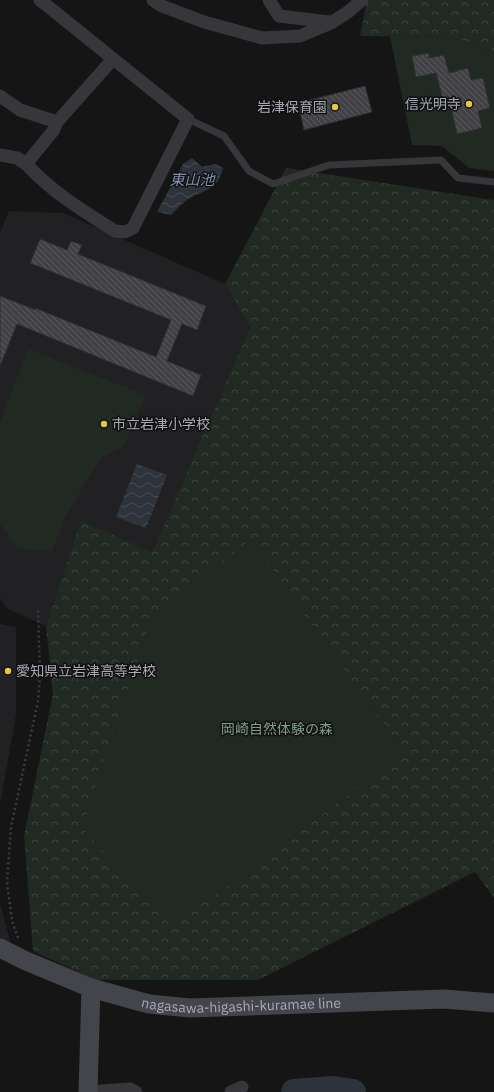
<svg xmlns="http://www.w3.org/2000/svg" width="494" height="1092" font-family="'IBM Plex Sans','Noto Sans JP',sans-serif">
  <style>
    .built { fill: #212123 }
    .park { fill: url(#park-crowns) }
    .garden { fill: #212923 }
    .water { fill: url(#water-waves) }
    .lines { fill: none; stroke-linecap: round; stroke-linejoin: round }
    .river { stroke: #2e333b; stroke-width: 26 }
    .building { fill: url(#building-back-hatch); stroke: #2f2f32 }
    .path { stroke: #3c3d42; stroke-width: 2.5; stroke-dasharray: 2 3; stroke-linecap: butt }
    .lane { stroke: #36363b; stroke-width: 7 }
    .street { stroke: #36363b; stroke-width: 13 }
    .secondary { stroke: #44454b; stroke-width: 19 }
    .poi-dot { fill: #e3c840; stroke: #101011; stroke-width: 1.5 }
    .labels { text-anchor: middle; stroke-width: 3; stroke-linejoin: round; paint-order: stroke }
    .poi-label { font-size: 14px; fill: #a8aab5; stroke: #101011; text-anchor: end }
    .park-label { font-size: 14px; fill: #809f87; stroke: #101011 }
    .street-label { font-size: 14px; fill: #a8aab5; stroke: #101011 }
    .water-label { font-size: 15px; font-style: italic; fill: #8191ae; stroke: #101011 }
  </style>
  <defs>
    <pattern id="park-crowns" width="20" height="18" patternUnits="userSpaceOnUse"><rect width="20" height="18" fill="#212923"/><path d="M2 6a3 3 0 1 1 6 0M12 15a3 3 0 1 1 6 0" fill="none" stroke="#3e4541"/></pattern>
    <pattern id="water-waves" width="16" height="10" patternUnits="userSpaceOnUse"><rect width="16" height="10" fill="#2e333b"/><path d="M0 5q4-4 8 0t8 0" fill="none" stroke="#494e55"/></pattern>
    <pattern id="building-back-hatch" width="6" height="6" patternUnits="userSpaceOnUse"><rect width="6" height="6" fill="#424246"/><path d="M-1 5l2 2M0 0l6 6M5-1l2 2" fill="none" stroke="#5a5b5e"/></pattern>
  </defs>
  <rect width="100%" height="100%" fill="#151516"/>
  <path class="built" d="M9,211L63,213L225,284L250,327L152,552L81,522L46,626L6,608L0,598V233Z
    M0,624L16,627V715L0,805Z
    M0,904L14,955L0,948Z"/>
  <path class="park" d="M367,0H494V52L450,37L360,36Z
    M286,168L494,200V898L475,872L258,980H96L33,951L24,836L53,694L46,626L81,521L152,552L250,327L225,284Z"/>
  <path class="garden" d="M390,36L450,37L494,52V171L469,168L442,146L412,145Z
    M28,349L146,395L123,447L102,457L66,515L52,552L16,548L0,524V423Z
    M251,539L358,690L405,752L211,898L170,925L83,829L101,767L151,622Z"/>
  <path class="water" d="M192,158L202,167L215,164L223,168C217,191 206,189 190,198C183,202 177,209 171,215L157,212L183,164Z
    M137,464L167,475L146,528L116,517Z"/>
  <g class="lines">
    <path class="river" d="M294,1092L333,1089L353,1092"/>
  </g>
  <path class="building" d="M429,53V58L444,55L449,73L468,68L471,80L483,78L490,108L478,111L482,128L457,134L449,99L443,100L436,73L416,77L412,56Z
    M365,86L372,112L304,130L298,103Z
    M40,239L67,250L71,241L82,245L78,254L206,306L197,330L182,324L167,361L201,375L193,396L17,324L0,366V296L36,310V308L40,310L156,357L171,320L30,263Z"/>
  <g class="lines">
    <path class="path" d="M18,938L12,921L7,882L11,827L38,701L40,675L38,609"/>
    <path class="lane" d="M188,119L224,136L249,171L273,184L329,165L441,160L458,178L494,182"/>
    <path class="street" d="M153,0L162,6L204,22L262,38L300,36L331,23L348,12L362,0
      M269,0L279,16L330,22
      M0,96L20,110L57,122
      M0,155L17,158L26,164L53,131L57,122L113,59
      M26,164C52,192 83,211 115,231L125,232L133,228L188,119L40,0
      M87,1092L130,1089L136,1092
      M231,1092L242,1087"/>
    <g class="secondary">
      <path id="s1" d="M0,948L26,961L91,988L149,1004L190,1008L444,999L494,1003"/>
      <path d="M88,1092L91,988"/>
    </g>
  </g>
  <g class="poi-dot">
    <circle cx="469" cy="104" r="4"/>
    <circle cx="335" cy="107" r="4"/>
    <circle cx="104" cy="424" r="4"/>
    <circle cx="8" cy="671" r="4"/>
  </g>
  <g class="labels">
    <g class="poi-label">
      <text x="461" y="109">信光明寺</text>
      <text x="327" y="112">岩津保育園</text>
      <text x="112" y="429" text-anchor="start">市立岩津小学校</text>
      <text x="16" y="676" text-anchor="start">愛知県立岩津高等学校</text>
    </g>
    <g class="park-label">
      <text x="277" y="734">岡崎自然体験の森</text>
    </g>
    <g class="street-label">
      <text dy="5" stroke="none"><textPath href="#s1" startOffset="252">nagasawa-higashi-kuramae line</textPath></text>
    </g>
    <g class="water-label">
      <text x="192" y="185">東山池</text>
    </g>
  </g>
</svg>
